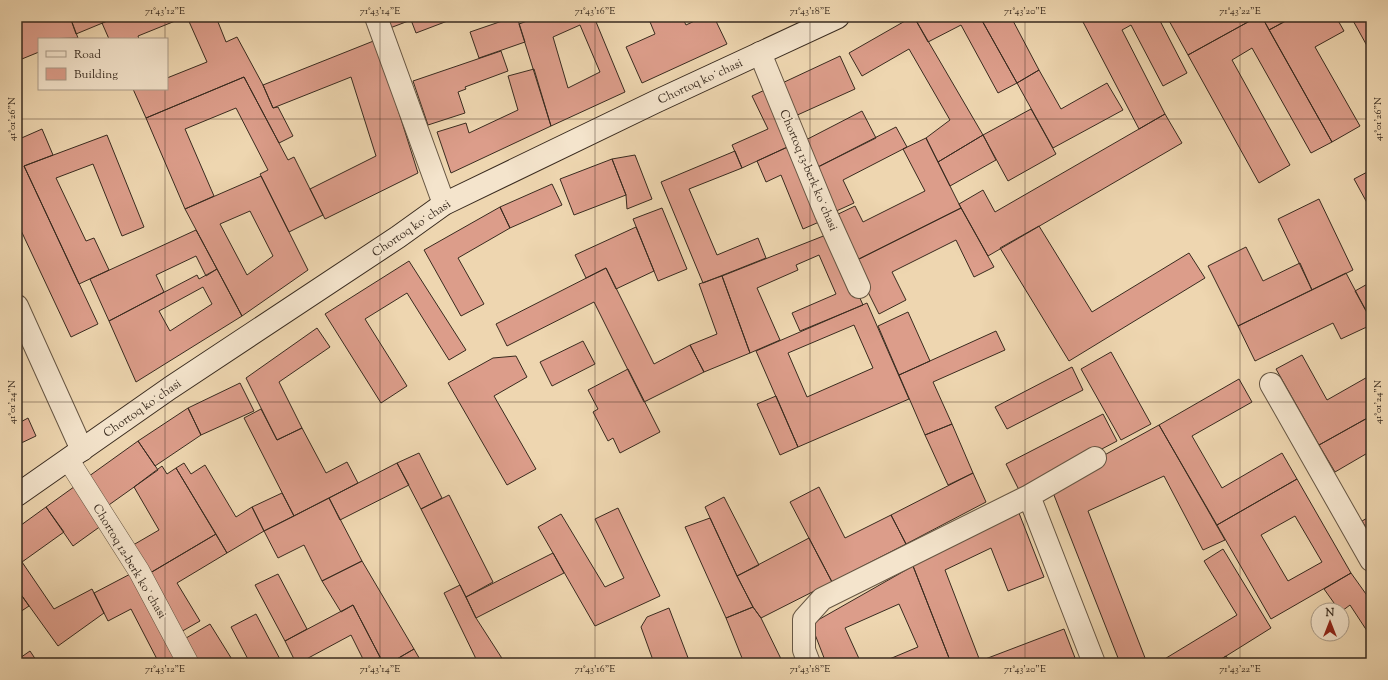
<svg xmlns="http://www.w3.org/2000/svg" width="1388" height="680" font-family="'Sorts Mill Goudy',serif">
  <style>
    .building { fill: #dc9d8a; stroke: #392b1f; fill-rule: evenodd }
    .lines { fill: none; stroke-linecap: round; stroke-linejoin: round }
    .pedestrian-casing { stroke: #665643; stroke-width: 22 }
    .minor-casing { stroke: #665643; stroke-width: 24 }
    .secondary-casing { stroke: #392b1f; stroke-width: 24 }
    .pedestrian { stroke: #f4e4cc; stroke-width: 21 }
    .minor { stroke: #f4e4cc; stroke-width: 22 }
    .secondary { stroke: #f4e4cc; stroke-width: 22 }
    .ticks { fill: none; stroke: #392b1f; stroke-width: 1; stroke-opacity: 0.45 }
    .labels { text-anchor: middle; stroke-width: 4; stroke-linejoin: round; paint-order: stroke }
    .street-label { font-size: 12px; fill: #392b1f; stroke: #f4e4cc }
    .neatline { fill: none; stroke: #392b1f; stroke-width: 1.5 }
    .ticks-label { font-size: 10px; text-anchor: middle; fill: #392b1f }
  </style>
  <rect width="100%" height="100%" fill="#eed6b0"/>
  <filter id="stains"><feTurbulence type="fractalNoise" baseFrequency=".005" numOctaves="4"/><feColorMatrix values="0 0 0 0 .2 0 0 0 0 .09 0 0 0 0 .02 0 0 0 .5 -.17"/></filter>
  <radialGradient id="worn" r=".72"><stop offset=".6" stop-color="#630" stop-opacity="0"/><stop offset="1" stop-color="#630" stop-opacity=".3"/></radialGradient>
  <path class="building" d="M17,17H70L78,38L39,39V52L17,61V32L20,30L17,22Z
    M70,17H117L76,34Z
    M117,17H185L138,36L139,39H109L102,23Z
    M187,17H216L226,42L237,37L263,85L273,108L278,107L293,136L279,143L244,77L146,118L133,89H167V78L207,62Z
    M386,17H458L416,33L411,20L390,28Z
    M514,17H517L525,42L479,58L470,32Z
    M538,17H594L625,92L551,126L519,24ZM580,25L600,72L568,88L553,37Z
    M648,17H682L686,25L703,17H714L727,44L642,83L626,47L655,34Z
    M912,17H914L983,135L938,162L926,138L950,120L909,49L862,76L849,53Z
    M914,17H980L1017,83L998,93L961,25L928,42Z
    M980,17H1011L1039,70L1017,83Z
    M1094,17H1158L1187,73L1163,86L1131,25L1122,30L1165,114L1139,129L1083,22Z
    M1167,17H1257L1188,55Z
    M1257,17H1262L1332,142L1311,153L1252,48L1232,60L1290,165L1259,183L1188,55Z
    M1262,17H1293L1269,30Z
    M1293,17H1336L1344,31L1315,47L1360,126L1332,142L1269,30Z
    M1351,17H1371V53Z
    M376,40L418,173L325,219L310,189L376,156L351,77L273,108L263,85Z
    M501,51L508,71L465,87L466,89L458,92L465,113L428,125L413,81Z
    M840,56L855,89L793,117L778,85Z
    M534,69L551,126L451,173L437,132L466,123L469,133L518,110L508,76Z
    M1039,70L1061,109L1107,83L1123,110L1053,148L1017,83Z
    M244,77L288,160L294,157L323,215L289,232L260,174L268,170L236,108L185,129L214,196L185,209L146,118Z
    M769,88L794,144L742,168L732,145L768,129L752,96Z
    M1031,109L1056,154L1008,181L983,135Z
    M862,111L876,138L812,170L798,144Z
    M1165,114L1182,143L988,256L959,204L983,190L995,212Z
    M896,127L907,147L843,180L854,203L832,213L812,170Z
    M42,129L53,155L24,166L98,324L71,337L17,222V140Z
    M107,135L144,227L122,236L93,164L56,178L86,241L94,238L109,270L79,284L24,166Z
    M983,135L996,160L950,186L938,162Z
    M926,138L961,208L853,262L830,218L855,206L863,222L925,191L903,149Z
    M794,144L826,219L803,229L781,175L766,182L757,161Z
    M735,151L742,168L689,189L717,255L758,238L766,258L703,283L661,182Z
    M635,155L652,199L627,209L626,195L612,159Z
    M612,159L626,195L574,215L560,179Z
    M1371,170V210L1354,179Z
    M261,176L308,270L242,316L185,209ZM250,211L273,256L247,275L220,224Z
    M552,184L562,205L510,228L500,207Z
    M1319,199L1353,270L1312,290L1278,219Z
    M500,207L510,228L458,258L484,304L461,316L424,250Z
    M662,208L687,269L658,281L633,219Z
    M961,208L994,267L974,277L956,240L892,272L906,300L879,314L853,262Z
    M1039,226L1092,312L1189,253L1205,278L1069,361L1000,248Z
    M636,227L654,271L616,289L606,268L586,278L575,255Z
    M196,230L217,269L206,276L196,256L156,275L164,292L109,321L90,279Z
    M831,233L863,305L800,331L792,313L836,294L819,255L796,265L798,270L757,288L780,340L750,353L722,276Z
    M1246,247L1263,281L1300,263L1312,290L1238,326L1208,266Z
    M409,261L466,350L449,360L407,293L365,319L407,386L381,403L325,314Z
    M606,268L654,364L690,345L704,372L644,402L594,302L507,346L496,324Z
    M217,269L242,316L136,382L109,321L197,275L199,279ZM203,287L212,304L170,331L159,311Z
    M1346,273L1371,320V325L1341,339L1333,323L1255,361L1238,326Z
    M722,276L750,353L704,372L690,345L717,334L699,284Z
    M1371,282V320L1355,291Z
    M867,303L909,399L798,447L756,351ZM854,325L873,368L807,397L788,353Z
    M908,312L930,361L899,375L878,326Z
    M317,328L330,347L279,382L302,428L277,440L246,378Z
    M996,331L1005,350L933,382L952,424L925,435L899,375Z
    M583,341L595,364L552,386L540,362Z
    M1111,352L1151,424L1121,440L1081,369Z
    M1302,355L1327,400L1371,375V416L1319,445L1276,369Z
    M516,356L527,377L494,396L536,469L507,485L448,383L493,358Z
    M1072,367L1083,390L1007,429L995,407Z
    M628,369L660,432L620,453L613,438L608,441L593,412L598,409L588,390Z
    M1239,379L1252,402L1192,436L1222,488L1282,453L1297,479L1217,525L1159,425Z
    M240,383L254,411L201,435L188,408Z
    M776,396L798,447L780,455L757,404Z
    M188,408L201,435L155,466L138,441Z
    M261,409L277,440L302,428L326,473L347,462L358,483L294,516L244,418Z
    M1103,414L1117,441L1020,492L1006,464Z
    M1371,416V451L1335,472L1319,445Z
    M28,418L36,436L17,445V424Z
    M952,424L973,473L948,485L925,435Z
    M1159,425L1225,540L1203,550L1164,476L1088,511L1147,663H1120L1050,485Z
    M138,441L158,470L106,507L85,479Z
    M419,453L442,498L421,509L397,463Z
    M184,463L191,474L205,465L236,517L252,507L264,531L227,553L176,468Z
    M397,463L409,485L340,520L329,498Z
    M162,466L167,474L176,468L216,534L145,576L128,548L159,530L134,487Z
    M973,473L986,502L906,544L891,515Z
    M1297,479L1351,573L1271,619L1217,525ZM1295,516L1322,562L1288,581L1261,535Z
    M78,484L105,523L73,546L46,507Z
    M819,487L845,538L891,515L906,544L832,582L790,502Z
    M282,493L294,516L264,531L252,507Z
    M449,495L493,582L466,597L421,509Z
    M724,497L759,565L737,576L705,507Z
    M329,498L362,561L322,581L304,545L278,558L264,531Z
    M46,507L64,532L22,562L54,609L92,589L104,613L58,646L17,589V528Z
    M618,508L660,596L595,626L538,527L561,514L605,587L624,578L595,519Z
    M1017,508L1044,577L1008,591L991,548L945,570L980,661L975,663H951L913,566Z
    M1371,516V536L1362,521Z
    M710,518L737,576L753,607L726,618L685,527Z
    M216,534L227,553L177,583L200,621L179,633L145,576Z
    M809,538L832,582L761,618L753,607L737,576Z
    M1223,549L1271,628L1215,663H1158L1237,615L1204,561Z
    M553,553L564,573L476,618L466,597Z
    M362,561L414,649L390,663H385L380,657L353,605L341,612L322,581Z
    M913,566L951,663H880L918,647L899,604L845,628L861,663H826L811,624Z
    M136,571L183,663H159L131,609L108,621L94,593Z
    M1351,573L1371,601V637L1350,605L1342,611L1339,610L1324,589Z
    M278,574L307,629L285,641L255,585Z
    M460,585L476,618L505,663H478L444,593Z
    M17,589L29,606L17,614Z
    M353,605L380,657L370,663H365L351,635L299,663H296L285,641Z
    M753,607L761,618L783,663H744L726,618Z
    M669,608L690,663H654L641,627L647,617Z
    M256,614L282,663H250L231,627Z
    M210,624L233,661L230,663H195L181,641Z
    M1064,629L1077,663H975L980,661Z
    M414,649L422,663H390Z
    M30,651L38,663H17V660Z
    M1226,656L1231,663H1215Z"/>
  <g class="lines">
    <defs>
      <path id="pedestrian" d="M69,461L139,571L188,663"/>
      <path id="minor" d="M376,17L444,204
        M760,53L826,214L859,287
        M17,306L82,450
        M1271,384L1371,560
        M1029,496L1094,663
        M809,663L804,650V619L822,599L1029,496L1095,458"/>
      <path id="secondary" d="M17,495L170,388L398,237L444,204L655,102L838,17"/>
    </defs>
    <use href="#pedestrian" class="pedestrian-casing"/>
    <use href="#minor" class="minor-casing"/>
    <use href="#secondary" class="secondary-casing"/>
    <use href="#pedestrian" class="pedestrian"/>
    <use href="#minor" class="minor"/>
    <use href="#secondary" class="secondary"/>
  </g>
  <path class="ticks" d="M165,17V39M380,17V663M595,17V663M810,17V663M1025,17V663M1240,17V663M165,89V663M17,119H1371M17,402H1371"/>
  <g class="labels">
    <g class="street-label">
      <text transform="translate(700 81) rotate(-25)" y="4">Chortoq koʻchasi</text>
      <text transform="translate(809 170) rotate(67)" y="4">Chortoq 13-berk koʻchasi</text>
      <text transform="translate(411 228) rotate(-34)" y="4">Chortoq koʻchasi</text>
      <text transform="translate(142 408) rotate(-35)" y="4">Chortoq koʻchasi</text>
      <text transform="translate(130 561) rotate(59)" y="4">Chortoq 12-berk koʻchasi</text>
    </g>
  </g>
  <rect width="1388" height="680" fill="none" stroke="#eed6b0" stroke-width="44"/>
  <rect x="38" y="38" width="130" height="52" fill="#f4e4cc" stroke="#a99a87"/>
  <rect x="46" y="51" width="20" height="6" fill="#f4e4cc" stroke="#a99a87"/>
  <text x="74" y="58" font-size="12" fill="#392b1f">Road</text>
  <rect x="46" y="68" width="20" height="12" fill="#dc9d8a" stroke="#a99a87"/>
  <text x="74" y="78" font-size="12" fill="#392b1f">Building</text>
  <g transform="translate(1330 622)"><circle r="19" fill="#f4e4cc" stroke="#a99a87"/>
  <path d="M0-3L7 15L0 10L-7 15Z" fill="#8f2418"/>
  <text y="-6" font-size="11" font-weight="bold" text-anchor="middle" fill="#392b1f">N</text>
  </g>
  <rect x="22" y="22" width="1344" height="636" class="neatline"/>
  <g class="ticks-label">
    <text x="165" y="14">71°43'12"E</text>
    <text x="380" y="14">71°43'14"E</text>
    <text x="595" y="14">71°43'16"E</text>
    <text x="810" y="14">71°43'18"E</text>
    <text x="1025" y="14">71°43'20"E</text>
    <text x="1240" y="14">71°43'22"E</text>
    <text transform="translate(11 119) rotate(-90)" y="4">41°01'26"N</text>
    <text transform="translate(1377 119) rotate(-90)" y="4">41°01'26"N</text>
    <text transform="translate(11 402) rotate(-90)" y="4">41°01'24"N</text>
    <text transform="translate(1377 402) rotate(-90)" y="4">41°01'24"N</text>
    <text x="165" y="672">71°43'12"E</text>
    <text x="380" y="672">71°43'14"E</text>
    <text x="595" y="672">71°43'16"E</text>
    <text x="810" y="672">71°43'18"E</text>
    <text x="1025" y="672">71°43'20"E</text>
    <text x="1240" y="672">71°43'22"E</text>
  </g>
  <rect width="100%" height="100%" filter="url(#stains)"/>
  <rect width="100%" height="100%" fill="url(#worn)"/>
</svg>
